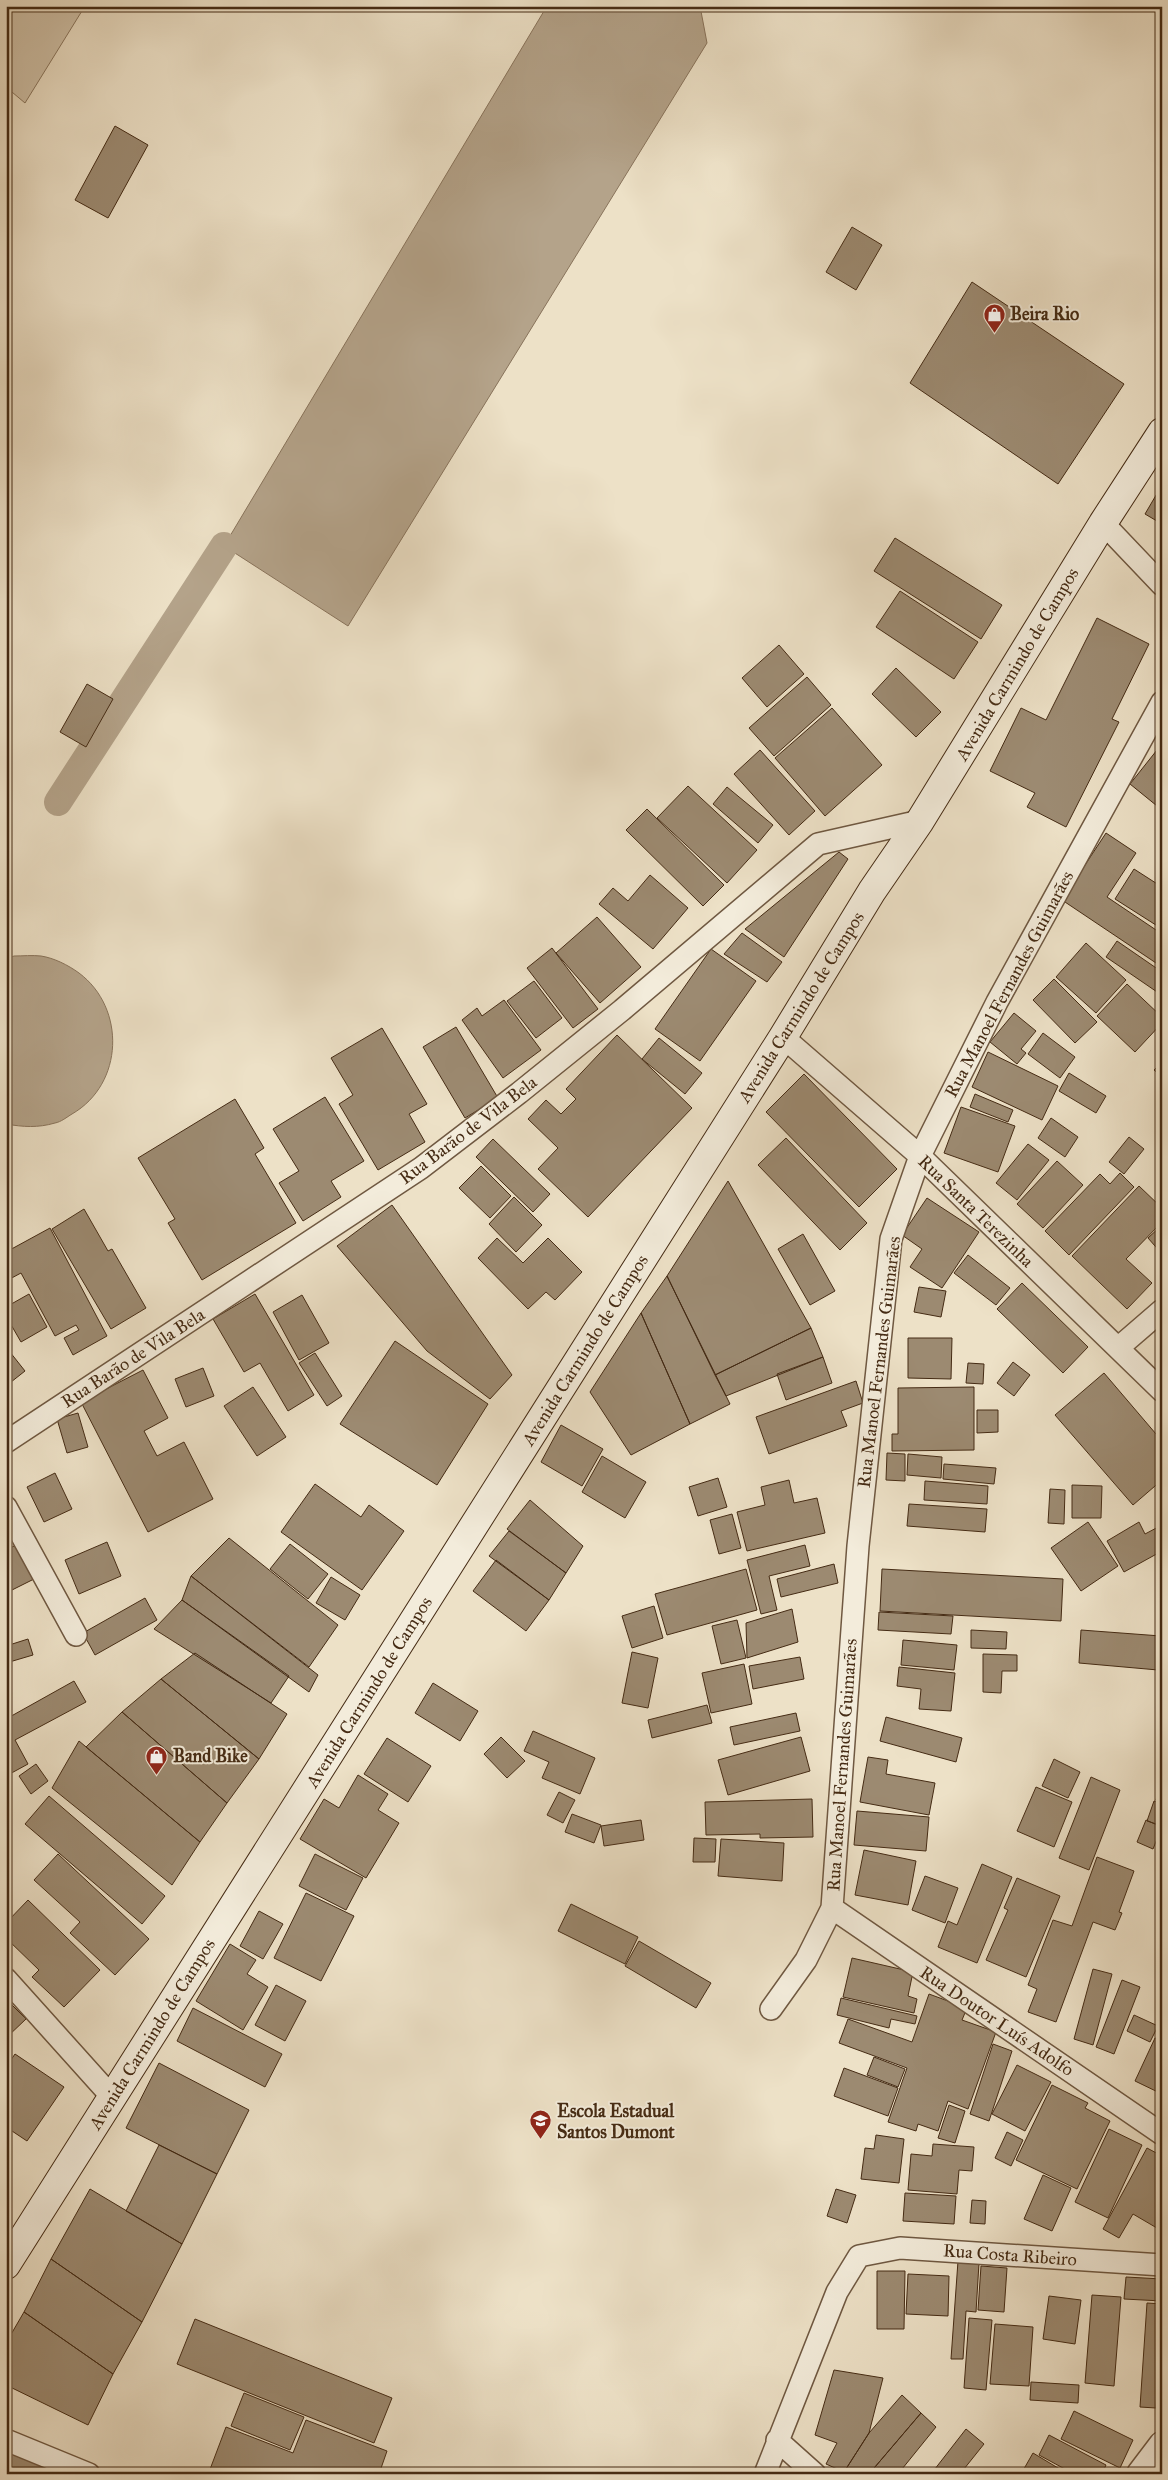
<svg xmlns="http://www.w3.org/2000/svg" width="1168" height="2480" font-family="'IM FELL Great Primer',serif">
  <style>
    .green { fill: #d0c2a9; stroke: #8a765e }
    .water { fill: #b4a38a; stroke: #88735b }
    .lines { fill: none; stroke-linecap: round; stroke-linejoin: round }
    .canal { stroke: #b4a38a; stroke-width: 28 }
    .building { fill: #9c8a71; stroke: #452b14 }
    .minor-casing { stroke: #6f5841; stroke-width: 24 }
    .tertiary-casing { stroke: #6f5841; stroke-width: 29 }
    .secondary-casing { stroke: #452b14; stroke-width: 30 }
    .minor { stroke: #f3ecdb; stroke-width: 21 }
    .tertiary { stroke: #f3ecdb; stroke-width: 26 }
    .secondary { stroke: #f3ecdb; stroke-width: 28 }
    .labels { text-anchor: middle; stroke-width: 4; stroke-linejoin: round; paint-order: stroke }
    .poi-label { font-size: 18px; font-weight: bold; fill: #452b14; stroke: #f3ecdb; text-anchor: start }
    .street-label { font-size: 18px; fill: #452b14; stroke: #f3ecdb }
  </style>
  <rect width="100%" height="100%" fill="#ede1c7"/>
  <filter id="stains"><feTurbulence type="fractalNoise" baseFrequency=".004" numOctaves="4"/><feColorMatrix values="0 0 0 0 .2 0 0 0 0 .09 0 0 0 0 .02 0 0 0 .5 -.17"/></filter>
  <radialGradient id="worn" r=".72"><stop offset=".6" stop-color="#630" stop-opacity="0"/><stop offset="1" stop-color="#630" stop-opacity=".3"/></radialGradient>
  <path class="green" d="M6,6H85L25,103L6,87Z"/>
  <path class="water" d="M547,6H700L707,43L348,626L224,546Z
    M14,956C23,956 32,955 41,956C54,958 68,965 79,973C126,1008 124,1084 72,1114C67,1117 61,1122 55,1123C38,1128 23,1127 6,1124V959Z"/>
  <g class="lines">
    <path class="canal" d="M58,802L224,546"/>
  </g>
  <path class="building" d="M115,126L148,145L108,218L75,200Z
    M852,227L882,245L856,290L826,272Z
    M972,282L1124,384L1058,484L910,383Z
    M1162,485V524L1145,514Z
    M895,538L1002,605L981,639L874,571Z
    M900,591L978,642L954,679L876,627Z
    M1097,618L1149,644L1112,719L1119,722L1066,827L1027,807L1035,793L990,771L1021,708L1046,720Z
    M779,645L804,674L767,707L742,678Z
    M896,668L941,712L916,737L872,694Z
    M807,677L831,705L774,756L749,728Z
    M87,684L113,699L86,747L60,732Z
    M832,708L882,765L825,816L775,758Z
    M760,750L815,811L789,835L734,774Z
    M1157,750L1162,754V810L1130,784Z
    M688,786L757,850L727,883L657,818Z
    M727,787L773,825L758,843L713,804Z
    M647,809L724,885L703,906L626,830Z
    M1106,833L1136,853L1107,897L1162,934V967L1062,900Z
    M839,852L848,859L784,957L745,929Z
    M1134,869L1162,887V923L1159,927L1115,899Z
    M650,875L688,908L653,949L599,904L613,888L628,901Z
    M597,917L641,967L600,1003L556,953Z
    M742,933L782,962L767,982L724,954Z
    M1117,941L1162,972L1160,994L1106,957Z
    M1086,943L1126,980L1096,1013L1056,977Z
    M552,948L598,1009L573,1028L527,968Z
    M711,949L756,981L700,1061L655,1029Z
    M1054,979L1097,1022L1075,1043L1033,1000Z
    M534,981L562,1018L536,1038L507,1001Z
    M1127,984L1162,1017V1023L1135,1052L1097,1016Z
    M504,1000L541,1050L503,1078L462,1020L477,1008L482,1016Z
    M1014,1013L1036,1031L1021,1049L1026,1053L1017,1064L990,1042Z
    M456,1027L498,1098L465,1118L423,1047Z
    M382,1028L427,1104L409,1114L425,1142L378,1170L339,1104L353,1095L331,1058Z
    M1043,1033L1075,1057L1060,1078L1028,1054Z
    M617,1035L692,1108L588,1217L538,1169L558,1148L528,1119L546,1100L561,1114L576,1099L566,1089Z
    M659,1038L702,1073L685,1094L642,1059Z
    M988,1052L1058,1086L1042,1120L972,1087Z
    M1162,1062V1077L1154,1070Z
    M1069,1073L1106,1096L1096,1113L1059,1091Z
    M804,1074L897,1169L859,1207L766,1112Z
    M975,1094L1013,1110L1008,1122L970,1107Z
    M325,1097L364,1161L331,1181L341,1197L303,1221L279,1183L299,1171L273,1129Z
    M235,1099L264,1148L255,1154L296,1223L202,1280L168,1223L175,1219L138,1158Z
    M961,1107L1015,1126L998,1172L944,1153Z
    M1051,1118L1078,1137L1065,1157L1038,1138Z
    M1129,1137L1144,1149L1124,1174L1109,1162Z
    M786,1138L867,1223L840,1250L758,1165Z
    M493,1139L550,1194L533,1212L476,1157Z
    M1028,1144L1049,1160L1017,1200L996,1183Z
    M1057,1161L1083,1185L1043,1228L1017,1204Z
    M481,1166L511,1196L490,1218L459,1188Z
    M1120,1173L1134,1187L1069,1255L1045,1231L1100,1174L1110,1184Z
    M728,1181L811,1328L715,1375L667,1276Z
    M1139,1186L1162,1208V1222L1126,1259L1152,1283L1127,1309L1072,1256Z
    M514,1197L542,1225L516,1252L489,1224Z
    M927,1198L979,1232L942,1288L910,1267L922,1249L902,1235Z
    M392,1205L512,1375L490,1399L427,1351L337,1246Z
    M84,1209L108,1251L112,1249L146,1308L111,1329L52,1229Z
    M1162,1225V1254L1148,1238Z
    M50,1228L107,1336L73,1355L64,1338L79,1330L76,1325L55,1336L21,1273L6,1281V1252Z
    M803,1234L835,1291L810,1305L778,1249Z
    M497,1238L523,1263L548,1238L582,1272L555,1300L546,1292L528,1309L478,1258Z
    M968,1255L1010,1288L996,1305L954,1273Z
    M667,1276L730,1404L690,1424L641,1313Z
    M1022,1283L1088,1347L1063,1373L997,1309Z
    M919,1287L946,1291L941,1317L914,1312Z
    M29,1294L47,1327L21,1342L6,1316V1307Z
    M255,1294L314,1395L288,1411L260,1363L244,1372L213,1319Z
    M302,1295L329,1343L299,1360L273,1312Z
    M641,1313L690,1424L631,1455L590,1392Z
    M811,1328L823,1357L726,1396L715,1375Z
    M908,1338H952L951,1379L908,1378Z
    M395,1341L488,1404L437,1485L340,1424Z
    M6,1347L25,1371L6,1386Z
    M315,1353L342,1396L327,1406L299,1363Z
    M823,1357L832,1383L786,1400L777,1374Z
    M1013,1362L1030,1375L1014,1396L997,1383Z
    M968,1363L984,1364L983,1384L966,1383Z
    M203,1368L214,1396L186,1407L175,1379Z
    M143,1370L168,1418L144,1431L157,1456L184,1442L213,1499L148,1532L81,1402Z
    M1104,1373L1162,1441V1480L1133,1505L1055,1415Z
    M856,1381L863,1403L841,1411L847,1426L769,1454L756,1417Z
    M253,1387L286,1437L257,1456L224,1406Z
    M974,1387V1450L892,1451V1434H898V1388Z
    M977,1410H998V1432L977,1433Z
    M78,1413L88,1447L67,1453L57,1419Z
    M561,1425L603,1449L582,1486L541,1462Z
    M887,1453L905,1454V1481L886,1480Z
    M908,1454L942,1457L941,1478L907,1475Z
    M602,1456L646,1482L625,1518L582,1492Z
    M944,1464L996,1468L994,1484L943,1479Z
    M55,1473L72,1509L44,1522L27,1487Z
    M718,1478L727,1507L698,1516L689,1487Z
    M789,1480L794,1503L817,1498L825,1533L747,1551L737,1512L765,1505L761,1487Z
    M925,1481L988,1486L987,1504L924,1500Z
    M315,1484L361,1517L369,1505L404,1531L362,1590L281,1532Z
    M1072,1485L1102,1486L1101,1518H1072Z
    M1050,1489L1065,1490L1064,1524L1048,1523Z
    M530,1500L583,1546L566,1573L507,1529Z
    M909,1504L987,1509L985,1532L907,1526Z
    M732,1514L741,1548L719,1554L710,1520Z
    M1088,1522L1118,1566L1081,1591L1051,1548Z
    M1139,1522L1145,1534L1162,1525V1551L1124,1572L1107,1541Z
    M509,1531L566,1573L549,1600L489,1556Z
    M229,1538L338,1625L309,1667L191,1576Z
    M107,1542L121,1576L79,1594L65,1560Z
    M18,1544L34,1579L6,1593V1550Z
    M290,1544L328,1574L308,1599L270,1569Z
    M805,1545L810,1566L769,1576L777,1610L761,1614L747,1560Z
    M496,1560L549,1600L526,1631L473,1591Z
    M834,1564L838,1583L781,1597L777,1579Z
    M746,1569L757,1610L667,1635L655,1594Z
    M882,1569L1063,1579L1061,1621L880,1611Z
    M191,1576L318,1675L309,1692L182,1600Z
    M331,1577L360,1595L345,1620L316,1603Z
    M145,1598L157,1620L95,1655L83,1633Z
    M182,1600L289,1676L271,1703L154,1629Z
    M654,1606L663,1638L632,1648L622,1616Z
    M792,1609L798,1642L747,1658L746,1623Z
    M879,1612L953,1616L951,1634L878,1630Z
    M737,1620L746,1658L721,1664L712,1626Z
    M971,1630L1007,1632L1006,1649L971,1648Z
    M1081,1630L1161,1636L1158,1670L1079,1663Z
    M28,1639L33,1655L6,1663V1646Z
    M903,1640L957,1645L954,1670L901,1665Z
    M632,1652L658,1658L648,1708L622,1703Z
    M195,1653L287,1714L259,1759L161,1679Z
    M983,1654L1017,1655V1671H1002L1001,1693L983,1692Z
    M800,1657L804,1679L753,1689L749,1666Z
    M744,1664L752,1704L711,1713L702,1673Z
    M899,1667L955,1673L951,1711L919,1709L921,1689L897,1686Z
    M161,1679L259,1759L227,1803L122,1712Z
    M74,1681L86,1702L15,1740L28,1764L6,1776V1719Z
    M433,1683L478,1711L460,1741L415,1713Z
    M707,1705L712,1723L652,1738L648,1720Z
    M122,1712L227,1803L200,1842L86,1747Z
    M796,1713L800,1731L734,1745L730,1727Z
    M886,1717L962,1738L956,1762L880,1741Z
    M533,1731L595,1758L580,1794L542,1778L549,1762L524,1751Z
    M501,1737L525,1761L507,1778L484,1754Z
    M801,1737L810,1771L728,1795L718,1760Z
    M387,1738L431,1766L408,1802L364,1774Z
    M79,1741L200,1842L172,1885L52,1788Z
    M868,1757L888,1760L886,1774L935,1783L929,1815L860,1802Z
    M1054,1759L1080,1772L1068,1798L1042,1786Z
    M36,1764L48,1781L31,1794L19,1776Z
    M358,1775L388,1794L378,1810L399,1823L366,1878L300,1839L324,1799L339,1808Z
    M1091,1777L1120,1790L1089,1870L1059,1858Z
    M1160,1785H1162V1802L1156,1800Z
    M1036,1787L1072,1802L1054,1847L1017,1831Z
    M559,1792L575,1800L563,1823L547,1815Z
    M49,1796L165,1896L142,1924L25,1824Z
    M812,1799L813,1837L760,1838V1834L706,1835L705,1802Z
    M1154,1801L1162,1804V1826L1147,1821Z
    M857,1811L929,1817L926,1851L854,1845Z
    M572,1814L601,1825L594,1843L565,1832Z
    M641,1820L644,1840L604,1846L601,1826Z
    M1146,1820L1162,1827L1153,1849L1137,1842Z
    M694,1838L716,1839L715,1862H693Z
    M721,1839L784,1843L782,1881L718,1876Z
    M864,1850L916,1861L908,1905L855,1895Z
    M58,1854L149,1939L115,1975L70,1933L80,1922L34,1880Z
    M315,1854L363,1878L346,1910L299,1886Z
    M1097,1857L1134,1871L1119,1912L1122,1913L1115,1930L1093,1922L1056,2022L1028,2012L1037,1989L1028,1985L1053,1920L1072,1926Z
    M982,1864L1012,1877L977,1963L938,1947L948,1921L957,1925Z
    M925,1876L958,1888L945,1923L912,1910Z
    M1017,1878L1060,1896L1026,1977L986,1960L1008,1910L1004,1908Z
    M306,1893L354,1916L321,1981L274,1958Z
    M28,1900L100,1970L64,2007L32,1977L39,1970L6,1938V1923Z
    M571,1904L638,1937L625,1964L558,1931Z
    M259,1911L283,1924L263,1959L240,1946Z
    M639,1941L711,1983L696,2008L625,1966Z
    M230,1944L256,1960L247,1974L268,1987L243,2030L196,2001Z
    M852,1958L913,1972L908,1996L917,1999L914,2013L843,1997Z
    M1093,1969L1112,1974L1093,2045L1074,2039Z
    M1122,1980L1140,1987L1114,2054L1096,2047Z
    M276,1985L306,2001L285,2041L255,2025Z
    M929,1994L967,2008L962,2020L996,2032L968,2109L948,2101L938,2131L918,2124L916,2131L888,2122L907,2068L839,2043L848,2019L912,2042Z
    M841,1998L917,2016L915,2024L891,2019L889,2028L837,2015Z
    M6,1999L26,2019L6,2038Z
    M193,2008L282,2054L265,2087L177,2041Z
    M1134,2015L1158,2026L1150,2042L1127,2031Z
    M1155,2038L1162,2040V2094L1135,2081Z
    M993,2044L1012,2051L989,2121L970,2114Z
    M15,2054L64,2087L27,2141L6,2127V2067Z
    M874,2057L905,2069L898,2087L867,2075Z
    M159,2063L249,2110L217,2174L126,2128Z
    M1017,2065L1051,2082L1025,2131L992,2114Z
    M844,2068L898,2088L888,2116L834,2096Z
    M1052,2085L1088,2103L1085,2108L1110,2121L1077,2189L1016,2160Z
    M949,2105L965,2111L955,2143L938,2138Z
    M1109,2129L1142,2145L1108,2218L1075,2202Z
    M1007,2132L1023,2140L1011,2166L995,2158Z
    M876,2135L904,2139L899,2183L861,2179L865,2148L874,2149Z
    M933,2144L974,2147L972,2171L959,2170L957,2194L908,2190L911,2154L932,2156Z
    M159,2145L217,2174L182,2244L126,2211Z
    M1147,2148L1162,2156V2231L1133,2214L1119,2238L1103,2229Z
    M1043,2175L1071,2188L1052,2231L1024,2219Z
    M90,2189L182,2244L142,2322L51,2259Z
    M836,2189L856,2195L847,2223L827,2216Z
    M905,2193L956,2196L954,2224L903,2221Z
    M972,2200L986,2201L985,2224L970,2223Z
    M51,2259L142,2322L113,2374L24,2312Z
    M958,2261L979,2263L976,2312L966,2311L963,2359H951Z
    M981,2266L1007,2268L1004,2312L978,2310Z
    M877,2271H905L904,2329H877Z
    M908,2274L949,2276L948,2316L906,2314Z
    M1126,2277L1162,2279V2301L1124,2299Z
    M1092,2295L1121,2297L1114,2386L1085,2383Z
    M1049,2296L1081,2300L1075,2344L1043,2339Z
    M1147,2303L1162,2304L1156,2408L1140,2407Z
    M24,2312L113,2374L88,2425L6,2385V2343Z
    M969,2318L992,2320L986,2390L964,2388Z
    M195,2319L392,2398L374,2443L177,2364Z
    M995,2324L1033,2327L1029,2386L990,2384Z
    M834,2370L883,2378L869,2433L844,2472L826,2464L837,2443L815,2435Z
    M1031,2382L1079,2385L1078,2403L1030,2400Z
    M244,2393L304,2417L290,2450L231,2426Z
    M902,2395L921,2413L869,2474H845L844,2472L869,2433Z
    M1074,2411L1133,2440L1120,2468L1061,2439Z
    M921,2413L936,2427L898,2474H869Z
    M306,2420L387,2451L379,2474H214L209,2472L226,2427L293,2453Z
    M966,2429L984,2444L960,2474H931Z
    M1049,2435L1106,2465L1102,2474H1074L1039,2455Z
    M6,2451L48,2468L45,2474H6Z
    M1033,2453L1068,2474H1021Z"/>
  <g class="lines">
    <defs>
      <path id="minor" d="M1103,523L1162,585
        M783,1037L920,1156L1162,1391
        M1118,1348L1162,1310
        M6,1442L421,1168L519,1093L622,1010L818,844L920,821
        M6,1507L76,1635
        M832,1908L1162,2134
        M6,1979L112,2097
        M771,2009L806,1960L832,1908L858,1546L891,1239L920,1156L997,1002L1162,702
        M6,2440L89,2474
        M777,2440L815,2474
        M765,2474L837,2292L859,2256L900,2248L1162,2265"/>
      <path id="tertiary" d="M1140,2474L1162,2445"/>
      <path id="secondary" d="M6,2265L783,1037L872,891L920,821L1103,523L1162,432"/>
    </defs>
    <use href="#minor" class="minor-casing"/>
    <use href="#tertiary" class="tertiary-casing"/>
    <use href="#secondary" class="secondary-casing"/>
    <use href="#minor" class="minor"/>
    <use href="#tertiary" class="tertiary"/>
    <use href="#secondary" class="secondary"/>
  </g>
  <defs>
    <symbol id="shop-pin" viewBox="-11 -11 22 30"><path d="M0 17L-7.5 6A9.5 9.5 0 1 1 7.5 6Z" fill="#8f2418" stroke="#f3ecdb"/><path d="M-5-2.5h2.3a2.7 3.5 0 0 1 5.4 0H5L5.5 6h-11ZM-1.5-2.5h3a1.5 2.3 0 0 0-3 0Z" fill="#fff"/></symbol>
    <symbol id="school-pin" viewBox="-11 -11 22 30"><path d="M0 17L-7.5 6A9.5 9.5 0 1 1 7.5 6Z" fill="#8f2418" stroke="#f3ecdb"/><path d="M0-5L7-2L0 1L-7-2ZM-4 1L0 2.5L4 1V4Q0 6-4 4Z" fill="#fff"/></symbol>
  </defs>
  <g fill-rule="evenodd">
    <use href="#shop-pin" x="982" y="302" width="25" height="34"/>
    <use href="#shop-pin" x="144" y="1744" width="25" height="34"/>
    <use href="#school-pin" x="528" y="2108" width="25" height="34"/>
  </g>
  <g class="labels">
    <g class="poi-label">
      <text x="1010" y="320">Beira Rio</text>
      <text x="173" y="1762">Band Bike</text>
      <text x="557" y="2117">Escola Estadual<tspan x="557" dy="21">Santos Dumont</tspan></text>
    </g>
    <g class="street-label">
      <text transform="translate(1017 664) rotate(-59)" y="6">Avenida Carmindo de Campos</text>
      <text transform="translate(1009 984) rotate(-62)" y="6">Rua Manoel Fernandes Guimarães</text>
      <text transform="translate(801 1007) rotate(-58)" y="6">Avenida Carmindo de Campos</text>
      <text transform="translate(468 1130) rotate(-37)" y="6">Rua Barão de Vila Bela</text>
      <text transform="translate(976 1211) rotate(44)" y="6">Rua Santa Terezinha</text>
      <text transform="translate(585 1350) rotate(-58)" y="6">Avenida Carmindo de Campos</text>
      <text transform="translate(133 1358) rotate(-33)" y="6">Rua Barão de Vila Bela</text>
      <text transform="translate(879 1362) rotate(-83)" y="6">Rua Manoel Fernandes Guimarães</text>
      <text transform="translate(369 1692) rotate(-58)" y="6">Avenida Carmindo de Campos</text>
      <text transform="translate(842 1765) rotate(-86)" y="6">Rua Manoel Fernandes Guimarães</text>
      <text transform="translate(997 2021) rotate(34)" y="6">Rua Doutor Luís Adolfo</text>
      <text transform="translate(152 2034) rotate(-58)" y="6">Avenida Carmindo de Campos</text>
      <text transform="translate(1010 2255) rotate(4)" y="6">Rua Costa Ribeiro</text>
    </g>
  </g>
  <rect width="1168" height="2480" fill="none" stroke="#ede1c7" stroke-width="25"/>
  <rect x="8" y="8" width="1153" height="2465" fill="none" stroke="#452b14" stroke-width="2.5"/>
  <rect x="12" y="12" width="1143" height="2455" fill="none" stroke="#452b14"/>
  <rect width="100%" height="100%" filter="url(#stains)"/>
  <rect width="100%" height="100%" fill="url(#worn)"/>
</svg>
